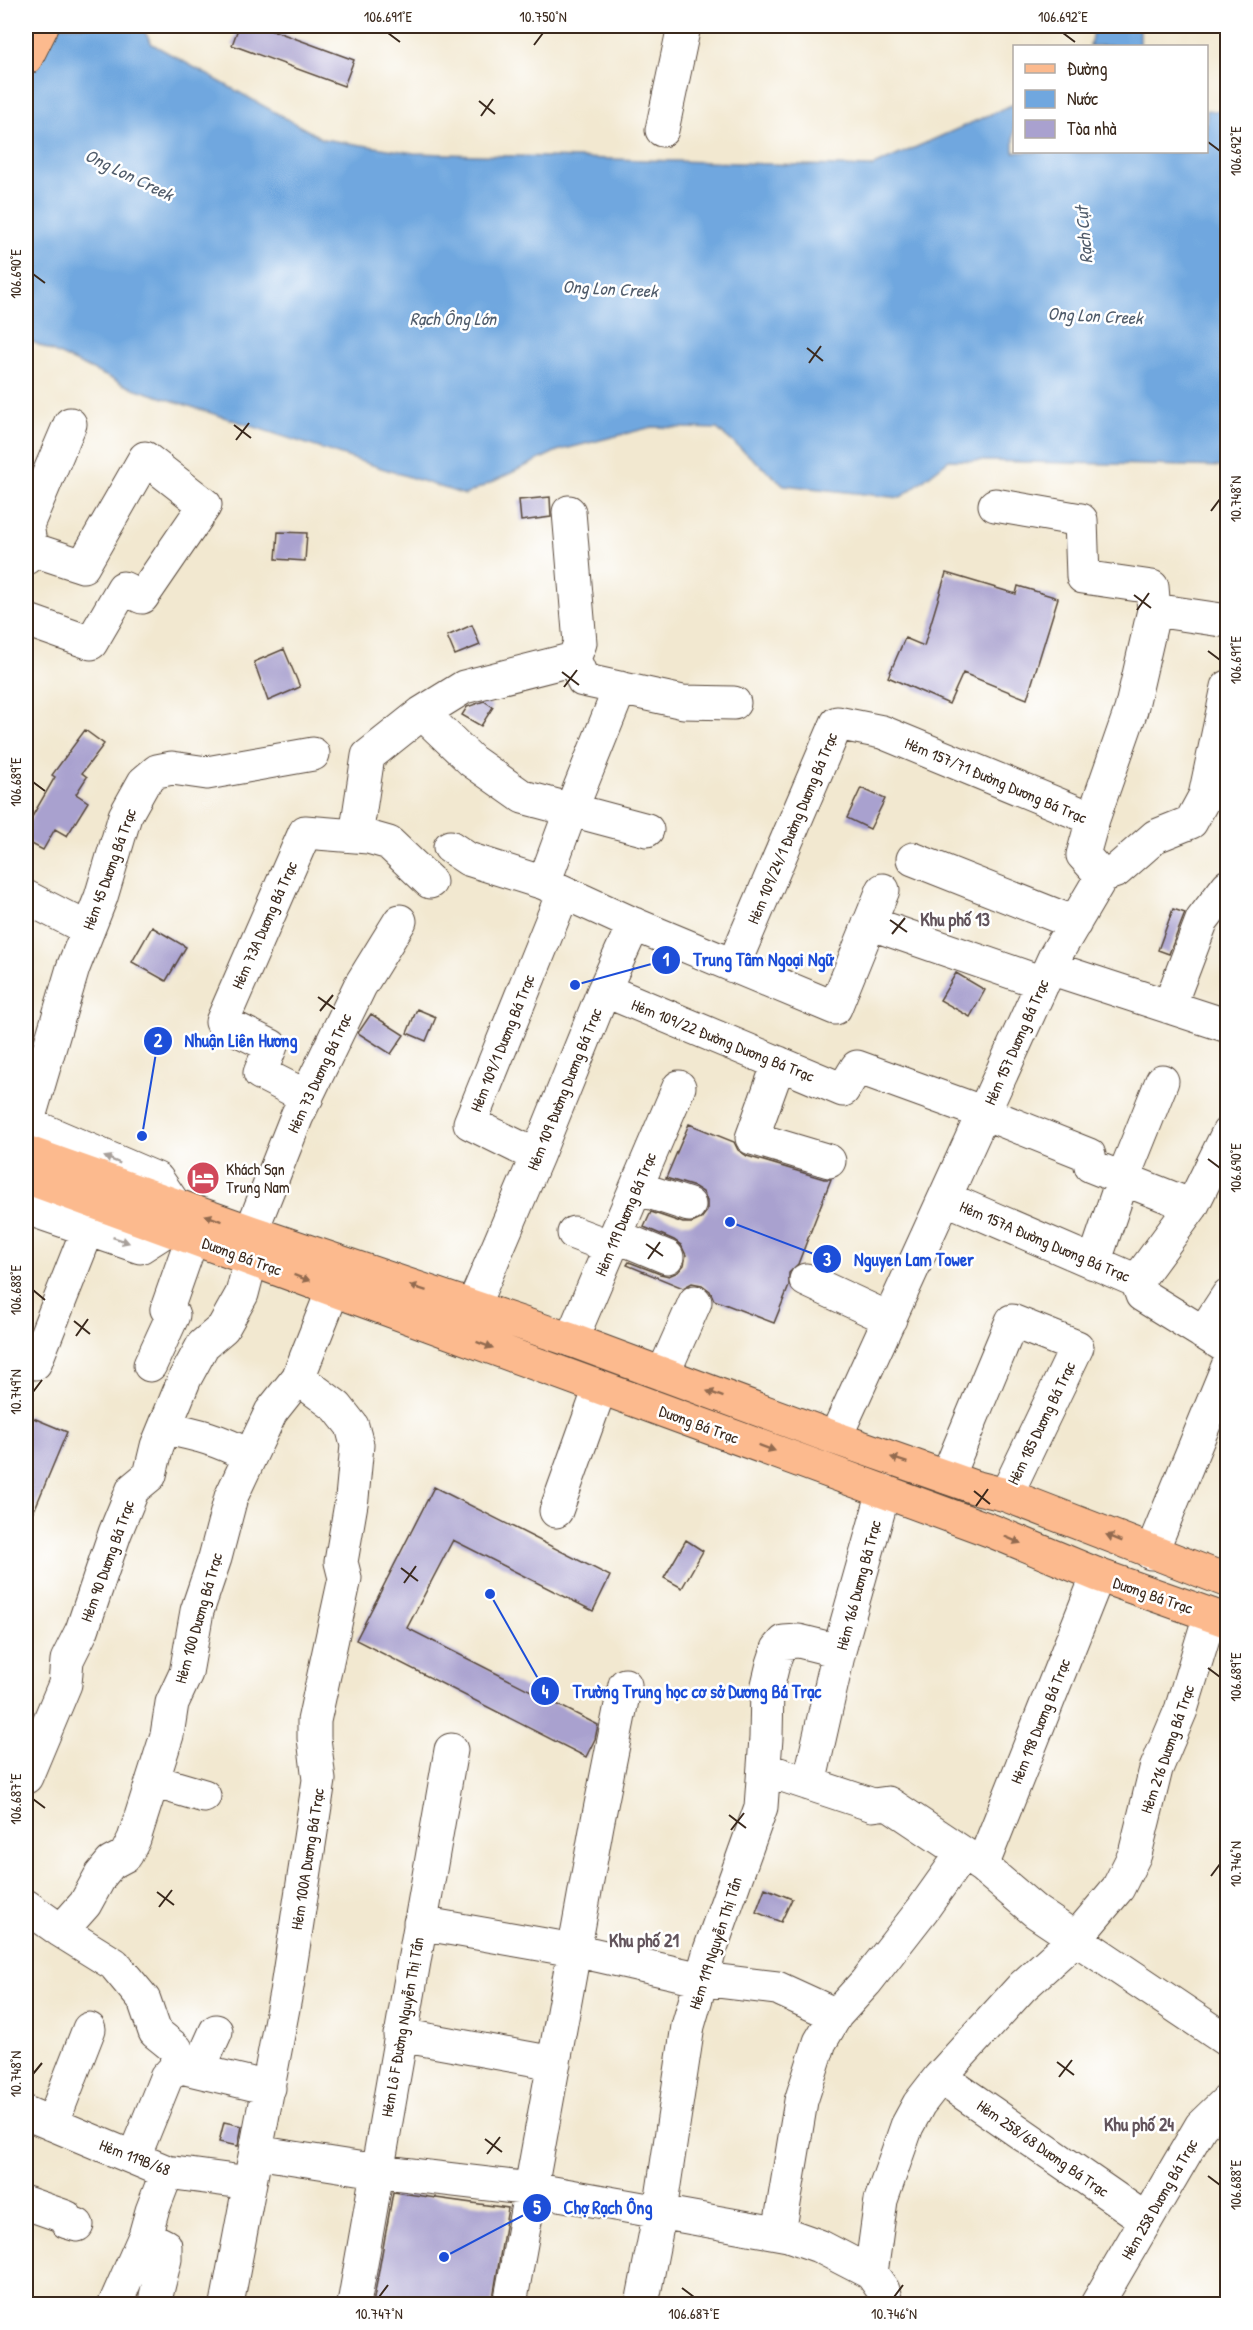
<svg xmlns="http://www.w3.org/2000/svg" width="1253" height="2330" font-family="'Patrick Hand',sans-serif">
  <style>
    .water { fill: #70a7df; stroke: #56687e; stroke-width: 1.5 }
    .building { fill: #a9a1cf }
    .lines { fill: none; stroke-linecap: round; stroke-linejoin: round }
    .minor-casing { stroke: #564639; stroke-width: 35 }
    .major-casing { stroke: #564639; stroke-width: 35 }
    .minor { stroke: #fff; stroke-width: 33 }
    .major { stroke: #fcba8e; stroke-width: 33 }
    .oneway { fill: #a79f9a }
    .oneway2 { fill: #926b50 }
    .ticks { fill: none; stroke: #3b2a1e; stroke-width: 2 }
    .labels { text-anchor: middle; stroke-width: 5; stroke-linejoin: round; paint-order: stroke }
    .street-label { font-size: 16px; fill: #3b2a1e; stroke: #fff }
    .poi-label { font-size: 16px; fill: #3b2a1e; stroke: #fff; text-anchor: start }
    .water-label { font-size: 18px; font-style: italic; fill: #505c6b; stroke: #fff }
    .neighbourhood-label { font-size: 18px; font-weight: bold; fill: #62545c; stroke: #fff }
    .leader { fill: none; stroke: #1d4ed8; stroke-width: 2 }
    .callout-dot { fill: #1d4ed8; stroke: #fff; stroke-width: 2 }
    .mark-label { font-size: 18px; text-anchor: middle; font-weight: bold; fill: #fff }
    .callout-label { font-size: 18px; text-anchor: middle; font-weight: bold; fill: #1d4ed8; stroke: #fff; stroke-width: 5; stroke-linejoin: round; paint-order: stroke }
    .neatline { fill: none; stroke: #3b2a1e; stroke-width: 2 }
    .ticks-label { font-size: 15px; text-anchor: middle; fill: #3b2a1e }
  </style>
  <rect width="100%" height="100%" fill="#fff"/>
  <filter id="ink" filterUnits="userSpaceOnUse"><feTurbulence type="fractalNoise" baseFrequency=".0167" numOctaves="2"/><feDisplacementMap in="SourceGraphic" scale="12" xChannelSelector="R" yChannelSelector="G"/><feConvolveMatrix kernelMatrix="1 2 1 2 8 2 1 2 1" color-interpolation-filters="sRGB"/></filter>
  <filter id="wash" filterUnits="userSpaceOnUse"><feTurbulence type="fractalNoise" baseFrequency=".008" numOctaves="4" result="noise"/><feDisplacementMap in="SourceGraphic" scale="24" xChannelSelector="R" yChannelSelector="G"/><feGaussianBlur stdDeviation="1.35" result="paint"/><feColorMatrix in="noise" values="0 0 0 0 0 0 0 0 0 0 0 0 0 0 0 0 0 1.4 0 .05"/><feComposite in="paint" operator="in"/></filter>
  <g filter="url(#wash)">
    <rect width="100%" height="100%" fill="#f2e8d0"/>
    <path class="water" d="M26,26H141L152,44L323,139L414,153L871,167L1014,104V152H1206L1207,110L1227,112V467L949,460L900,498L784,485L717,429L652,427L557,451L465,495L127,386L26,339Z
      M1094,26H1140V46H1090Z"/>
    <g id="blocks">
      <path class="building" d="M239,26H261L354,60L344,86L232,45Z
        M550,497L551,517L521,521L519,500Z
        M278,532L307,533L305,561L276,559Z
        M946,573L1016,594L1018,586L1058,598L1027,699L963,673L949,704L888,677L905,638L924,646Z
        M472,625L480,645L455,655L447,636Z
        M284,649L300,687L268,701L254,662Z
        M484,701L493,707L481,726L462,715L467,707Z
        M85,730L104,744L82,773L87,777L76,794L88,802L67,836L55,829L43,850L26,841V827L55,777L52,775Z
        M861,788L885,799L870,829L847,818Z
        M1173,909L1185,913L1169,954L1158,950Z
        M152,927L186,947L166,981L132,962Z
        M956,973L985,990L970,1017L940,1000Z
        M417,1009L436,1017L426,1041L407,1033Z
        M371,1014L404,1035L391,1054L358,1033Z
        M689,1124L734,1142L738,1150L747,1156L824,1179H831L798,1264L789,1273V1286L774,1323L714,1300L710,1291L702,1285L692,1283L683,1288L627,1265L629,1262L660,1274L669,1276L678,1272L684,1265L686,1255L681,1245L674,1240L644,1227L651,1212L683,1223H692L701,1219L707,1211V1201L703,1192L695,1187L666,1178Z
        M26,1415L67,1432L26,1530Z
        M434,1487L610,1576L593,1611L453,1540L407,1628L598,1725L595,1739L586,1757L356,1640Z
        M686,1540L703,1551L682,1588L664,1578Z
        M765,1888L792,1899L781,1922L756,1912Z
        M224,2122L242,2126L238,2146L219,2142Z
        M393,2192L508,2208L492,2304H373Z"/>
    </g>
  </g>
  <g filter="url(#ink)">
    <use href="#blocks" fill-opacity="0" stroke="#564639" stroke-width="1.5"/>
    <g class="lines">
      <defs>
        <path id="minor" d="M662,130L684,26
          M995,505L1081,520L1083,577L1152,587L1154,610L1131,710L1093,819
          M31,549L27,525L70,424
          M26,558L31,549L83,566L145,458L205,505L142,597L123,588L91,643L26,620
          M1154,610L1228,621
          M574,659L583,680L683,702L734,703
          M422,713L472,761L523,797L647,830
          M356,836L368,756L422,713L464,687L574,659L580,643L569,512
          M450,847L468,859L544,883L631,923L835,1008L883,890
          M913,859L1075,923
          M544,883L571,810L620,688
          M26,897L88,929
          M869,923L1043,983
          M733,966L837,723L882,732L1093,819L1083,855L1102,876
          M1050,968L1228,1026
          M604,990L843,1090L857,1067L984,1113L1089,1155L1091,1166L1192,1206
          M1169,1007L1202,920L1228,886
          M779,1063L752,1138L829,1161
          M307,1097L260,1073L271,1046L222,1022L305,832L368,837L389,843L430,882
          M26,1123L157,1179L174,1204
          M27,1124L73,968L101,897L125,816L144,782L157,771L172,768L207,773L313,754
          M537,1156L470,1123L563,893
          M637,1188L689,1205
          M945,1198L1137,1281L1142,1295L1228,1348
          M26,1208L140,1247L168,1229
          M251,1232L297,1116L360,986L400,921
          M574,1233L611,1247
          M616,1236L667,1257
          M1094,1263L1123,1178L1162,1081
          M806,1280L890,1319
          M1137,1281L1192,1206L1228,1133
          M473,1306L537,1156L604,990L634,924
          M1203,1333L1228,1295
          M571,1340L679,1087
          M35,1363L88,1229
          M150,1365L173,1315L167,1309L192,1238
          M663,1374L695,1302
          M165,1428C197,1434 220,1440 249,1456
          M835,1438L1055,956L1102,876L1116,871L1156,836L1191,822L1205,796L1228,687
          M947,1477L1012,1321L1077,1347L1006,1495
          M556,1511L600,1388
          M1151,1553L1228,1366
          M764,1769L873,1805L888,1803L982,1866L1036,1912L1228,2041
          M26,1777L65,1684L67,1660L82,1630L115,1533L133,1489L150,1475L157,1446L185,1378L203,1345L223,1328L242,1294L251,1259
          M153,1781L204,1796
          M809,1784L839,1651L884,1491
          M982,1866L1098,1575
          M26,1906L61,1931L85,1904L101,1875L111,1863L126,1855L134,1839L167,1735L172,1703L186,1673L197,1611L215,1558L231,1497L271,1412L298,1378L333,1290
          M420,1923L574,1950L702,1979L777,1988L836,2015
          M61,1931L114,1964L144,2000L155,2032L176,2049L177,2066L269,2088
          M400,2035L554,2063
          M198,2071L216,2031
          M940,2077L1145,2219
          M26,2113L167,2172L250,2183
          M52,2124L89,2029
          M256,2152L377,2171L531,2189L788,2235L819,2246L871,2273L883,2290L886,2304
          M134,2157L166,2078L177,2066
          M26,2203L66,2217L67,2222L77,2225
          M779,2233L801,2101L820,2042L836,2015L866,1982L923,1909L962,1854
          M145,2236L165,2246V2259L156,2296
          M871,2273L881,2200L907,2126L919,2104L940,2077L1022,1987L1076,1938L1118,1888L1135,1854L1156,1769L1181,1710L1210,1615
          M115,2304L145,2236L152,2211L167,2172
          M227,2304L287,1987L319,1780L314,1738V1721L345,1578L341,1562L352,1498L357,1445L352,1426L337,1407L298,1378
          M354,2304L451,1750
          M510,2304L597,1825L625,1685
          M642,2304L660,2211L688,2026L710,1950L761,1807L766,1738L767,1689L773,1664L778,1649L784,1642L799,1641L839,1651
          M1097,2304L1201,2126L1228,2100"/>
        <path id="major" d="M26,58L42,26
          M26,1152L251,1232L571,1340L835,1438L974,1487L1006,1495L1228,1581
          M26,1177L992,1531L1098,1575L1228,1621"/>
      </defs>
      <use href="#minor" class="minor-casing"/>
      <use href="#major" class="major-casing"/>
      <use href="#minor" class="minor"/>
      <use href="#major" class="major"/>
    </g>
    <defs><path id="oneway-solid" d="M-6-.8H1V-3.2L6.5 0L1 3.2V.8H-6Z" transform="scale(1.5)"/></defs>
    <g class="oneway">
      <use href="#oneway-solid" transform="translate(112 1160) rotate(-157)"/>
      <use href="#oneway-solid" transform="translate(121 1240) rotate(19)"/>
    </g>
    <g class="oneway2">
      <use href="#oneway-solid" transform="translate(213 1218) rotate(-160)"/>
      <use href="#oneway-solid" transform="translate(302 1278) rotate(20)"/>
      <use href="#oneway-solid" transform="translate(418 1288) rotate(-162)"/>
      <use href="#oneway-solid" transform="translate(485 1345) rotate(20)"/>
      <use href="#oneway-solid" transform="translate(715 1394) rotate(-160)"/>
      <use href="#oneway-solid" transform="translate(767 1448) rotate(20)"/>
      <use href="#oneway-solid" transform="translate(899 1460) rotate(-161)"/>
      <use href="#oneway-solid" transform="translate(1114 1538) rotate(-158)"/>
      <use href="#oneway-solid" transform="translate(1013 1540) rotate(23)"/>
    </g>
  </g>
  <path class="ticks" d="M388,33L400,42M1063,33L1075,42M534,45L543,33M479,101L495,114M481,116L493,99M1208,142L1220,151M33,274L45,283M807,348L823,361M809,363L821,346M234,425L251,438M236,440L249,423M1211,511L1220,499M1134,595L1151,608M1137,610L1149,593M1208,651L1220,660M562,672L579,685M564,687L577,670M33,782L45,791M890,920L907,932M892,934L905,918M318,997L335,1009M320,1011L333,995M1208,1159L1220,1168M646,1244L663,1256M648,1259L660,1242M33,1290L45,1300M74,1321L90,1334M76,1336L88,1319M33,1392L42,1380M974,1491L990,1504M976,1506L988,1489M401,1568L418,1581M404,1583L416,1566M1208,1668L1220,1677M33,1799L45,1808M729,1815L746,1828M731,1830L744,1813M1211,1876L1220,1864M157,1892L174,1905M159,1907L172,1890M1057,2062L1074,2075M33,2074L42,2063M1059,2077L1072,2060M485,2139L502,2152M487,2154L500,2137M1208,2176L1220,2185M682,2288L694,2297M379,2297L388,2285M894,2297L903,2285"/>
  <defs>
    <symbol id="hotel-disc" viewBox="-11 -11 22 22"><circle r="9.5" fill="#d1495b" stroke="#fff"/><path d="M-6-4.5h1.5V1H6V5H4.5V3h-9V5H-6ZM-4 0a1.8 1.8 0 1 1 3.6 0ZM.5 0V-2.5h3Q6-2.5 6 0Z" fill="#fff"/></symbol>
  </defs>
  <g fill-rule="evenodd">
    <use href="#hotel-disc" x="184" y="1159" width="38" height="38"/>
  </g>
  <g class="labels">
    <g class="street-label">
      <text transform="translate(996 780) rotate(23)" y="6">Hẻm 157/71 Đường Dương Bá Trạc</text>
      <text transform="translate(792 828) rotate(-67)" y="6">Hẻm 109/24/1 Đường Dương Bá Trạc</text>
      <text transform="translate(109 869) rotate(-70)" y="6">Hẻm 45 Dương Bá Trạc</text>
      <text transform="translate(264 925) rotate(-66)" y="6">Hẻm 73A Dương Bá Trạc</text>
      <text transform="translate(723 1040) rotate(22)" y="6">Hẻm 109/22 Đường Dương Bá Trạc</text>
      <text transform="translate(1016 1042) rotate(-66)" y="6">Hẻm 157 Dương Bá Trạc</text>
      <text transform="translate(502 1043) rotate(-68)" y="6">Hẻm 109/1 Dương Bá Trạc</text>
      <text transform="translate(319 1073) rotate(-65)" y="6">Hẻm 73 Dương Bá Trạc</text>
      <text transform="translate(564 1089) rotate(-68)" y="6">Hẻm 109 Đường Dương Bá Trạc</text>
      <text transform="translate(625 1214) rotate(-67)" y="6">Hẻm 119 Dương Bá Trạc</text>
      <text transform="translate(1045 1241) rotate(23)" y="6">Hẻm 157A Đường Dương Bá Trạc</text>
      <text transform="translate(242 1256) rotate(20)" y="6">Dương Bá Trạc</text>
      <text transform="translate(1041 1423) rotate(-64)" y="6">Hẻm 185 Dương Bá Trạc</text>
      <text transform="translate(699 1424) rotate(20)" y="6">Dương Bá Trạc</text>
      <text transform="translate(107 1561) rotate(-70)" y="6">Hẻm 90 Dương Bá Trạc</text>
      <text transform="translate(858 1585) rotate(-75)" y="6">Hẻm 166 Dương Bá Trạc</text>
      <text transform="translate(1153 1595) rotate(19)" y="6">Dương Bá Trạc</text>
      <text transform="translate(198 1618) rotate(-74)" y="6">Hẻm 100 Dương Bá Trạc</text>
      <text transform="translate(1040 1721) rotate(-68)" y="6">Hẻm 198 Dương Bá Trạc</text>
      <text transform="translate(1167 1749) rotate(-71)" y="6">Hẻm 216 Dương Bá Trạc</text>
      <text transform="translate(307 1859) rotate(-81)" y="6">Hẻm 100A Dương Bá Trạc</text>
      <text transform="translate(715 1943) rotate(-72)" y="6">Hẻm 119 Nguyễn Thị Tần</text>
      <text transform="translate(402 2027) rotate(-80)" y="6">Hẻm Lô F Đường Nguyễn Thị Tần</text>
      <text transform="translate(1043 2148) rotate(35)" y="6">Hẻm 258/68 Dương Bá Trạc</text>
      <text transform="translate(135 2157) rotate(21)" y="6">Hẻm 119B/68</text>
      <text transform="translate(1159 2199) rotate(-60)" y="6">Hẻm 258 Dương Bá Trạc</text>
    </g>
    <g class="poi-label">
      <text x="226" y="1175">Khách Sạn<tspan x="226" dy="18">Trung Nam</tspan></text>
    </g>
    <g class="water-label">
      <text transform="translate(129 175) rotate(26)" y="6">Ong Lon Creek</text>
      <text transform="translate(1084 235) rotate(-95)" y="6">Rạch Cụt</text>
      <text transform="translate(610 289) rotate(3)" y="6">Ong Lon Creek</text>
      <text transform="translate(1095 316) rotate(3)" y="6">Ong Lon Creek</text>
      <text x="453" y="325">Rạch Ông Lớn</text>
    </g>
    <g class="neighbourhood-label">
      <text x="955" y="926">Khu phố 13</text>
      <text x="644" y="1947">Khu phố 21</text>
      <text x="1139" y="2131">Khu phố 24</text>
    </g>
  </g>
  <path class="leader" d="M575 985L666 960M142 1136L158 1041M730 1222L827 1259M490 1594L545 1691M444 2257L537 2208"/>
  <g class="callout-dot">
    <circle cx="575" cy="985" r="6"/>
    <circle cx="142" cy="1136" r="6"/>
    <circle cx="730" cy="1222" r="6"/>
    <circle cx="490" cy="1594" r="6"/>
    <circle cx="444" cy="2257" r="6"/>
    <circle cx="666" cy="960" r="15"/>
    <circle cx="158" cy="1041" r="15"/>
    <circle cx="827" cy="1259" r="15"/>
    <circle cx="545" cy="1691" r="15"/>
    <circle cx="537" cy="2208" r="15"/>
  </g>
  <g class="mark-label">
    <text x="666" y="966">1</text>
    <text x="158" y="1047">2</text>
    <text x="827" y="1266">3</text>
    <text x="545" y="1698">4</text>
    <text x="537" y="2214">5</text>
  </g>
  <g class="callout-label">
    <text x="763" y="966">Trung Tâm Ngoại Ngữ</text>
    <text x="241" y="1047">Nhuận Liên Hương</text>
    <text x="914" y="1266">Nguyen Lam Tower</text>
    <text x="697" y="1698">Trường Trung học cơ sở Dương Bá Trạc</text>
    <text x="608" y="2214">Chợ Rạch Ông</text>
  </g>
  <rect width="1253" height="2330" fill="none" stroke="#fff" stroke-width="66"/>
  <rect x="1013" y="45" width="195" height="108" fill="#ffffff" stroke="#b1aaa5" stroke-width="1.5"/>
  <rect x="1025" y="64" width="30" height="9" fill="#fcba8e" stroke="#b1aaa5" stroke-width="1.5"/>
  <text x="1067" y="75" font-size="18" fill="#3b2a1e">Đường</text>
  <rect x="1025" y="90" width="30" height="18" fill="#70a7df" stroke="#b1aaa5" stroke-width="1.5"/>
  <text x="1067" y="105" font-size="18" fill="#3b2a1e">Nước</text>
  <rect x="1025" y="120" width="30" height="18" fill="#a9a1cf" stroke="#b1aaa5" stroke-width="1.5"/>
  <text x="1067" y="135" font-size="18" fill="#3b2a1e">Tòa nhà</text>
  <rect x="33" y="33" width="1187" height="2264" class="neatline"/>
  <g class="ticks-label">
    <text x="388" y="22">106.691°E</text>
    <text x="543" y="22">10.750°N</text>
    <text x="1063" y="22">106.692°E</text>
    <text transform="translate(1236 151) rotate(-90)" y="5">106.692°E</text>
    <text transform="translate(16 274) rotate(-90)" y="5">106.690°E</text>
    <text transform="translate(1236 499) rotate(-90)" y="5">10.748°N</text>
    <text transform="translate(1236 660) rotate(-90)" y="5">106.691°E</text>
    <text transform="translate(16 782) rotate(-90)" y="5">106.689°E</text>
    <text transform="translate(1236 1168) rotate(-90)" y="5">106.690°E</text>
    <text transform="translate(16 1290) rotate(-90)" y="5">106.688°E</text>
    <text transform="translate(16 1392) rotate(-90)" y="5">10.749°N</text>
    <text transform="translate(1236 1677) rotate(-90)" y="5">106.689°E</text>
    <text transform="translate(16 1799) rotate(-90)" y="5">106.687°E</text>
    <text transform="translate(1236 1864) rotate(-90)" y="5">10.746°N</text>
    <text transform="translate(16 2074) rotate(-90)" y="5">10.748°N</text>
    <text transform="translate(1236 2185) rotate(-90)" y="5">106.688°E</text>
    <text x="379" y="2319">10.747°N</text>
    <text x="694" y="2319">106.687°E</text>
    <text x="894" y="2319">10.746°N</text>
  </g>
</svg>
